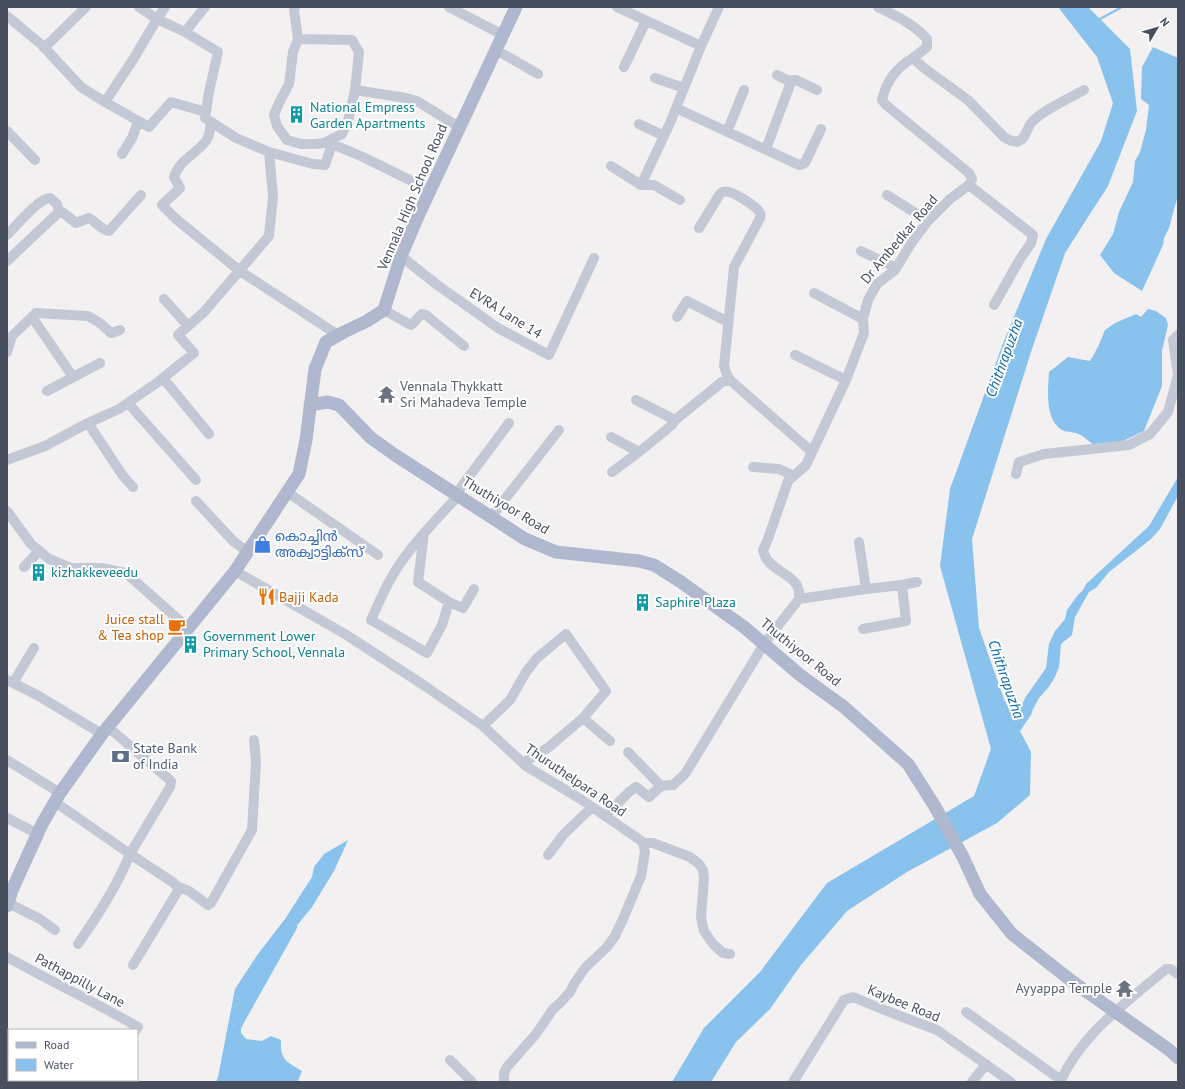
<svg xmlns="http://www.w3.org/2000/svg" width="1185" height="1089" font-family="'PT Sans','Noto Sans Malayalam',sans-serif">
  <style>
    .water { fill: #8ac2ee }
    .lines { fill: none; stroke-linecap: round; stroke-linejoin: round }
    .stream { stroke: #8ac2ee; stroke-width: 2.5 }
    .canal { stroke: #8ac2ee; stroke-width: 8 }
    .minor { stroke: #c3c8d5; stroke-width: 10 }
    .major { stroke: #afb8cf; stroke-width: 13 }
    .labels { text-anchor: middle; stroke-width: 4; stroke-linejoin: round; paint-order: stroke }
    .culture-label { font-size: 14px; fill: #0d838f; stroke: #fff; text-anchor: start }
    .street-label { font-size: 14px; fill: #474e5e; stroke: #fff }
    .worship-label { font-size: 14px; fill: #5b616d; stroke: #fff; text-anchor: start }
    .shop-label { font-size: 14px; fill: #366cbe; stroke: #fff; text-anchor: start }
    .food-label { font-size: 14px; fill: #c56008; stroke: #fff; text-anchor: start }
    .service-label { font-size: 14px; fill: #4e5e75; stroke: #fff; text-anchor: start }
    .water-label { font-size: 15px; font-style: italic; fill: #0966af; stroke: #fff }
  </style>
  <rect width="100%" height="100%" fill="#f2f0f0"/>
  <path class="water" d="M1058,7H1088L1130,49L1137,111L1108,186L1065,253L1031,352L972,539L979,628L1004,699L1015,720L1025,698L1046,668L1049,644L1055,631L1065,619L1067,610L1077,596L1083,590L1086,584L1149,526L1178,477V496L1160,529L1151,539L1109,572L1096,588L1089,592L1075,617L1072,635L1061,644L1059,667L1055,677L1048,688L1039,698L1033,709L1031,715L1020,731L1031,752L1030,795L997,823L907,872L847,911L801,965L770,1009L736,1042L711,1082H672L704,1028L760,972L827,883L974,796L991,749L940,566L950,489L1002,346L1046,239L1101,141L1113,103L1097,57Z
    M1153,47L1178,58V195L1169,228L1164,238L1163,245L1142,291L1114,273L1100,255L1113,234L1119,212L1133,182L1135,161L1140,152L1146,130L1149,105L1141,99L1142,67Z
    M1148,309L1156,311L1166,318L1168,325L1162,351V386L1144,431L1121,442L1094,445C1088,441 1083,435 1076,433C1072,432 1068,432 1064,431C1044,422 1048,389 1049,372L1068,357L1090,361L1098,347L1105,330L1115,323L1136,314L1141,317Z
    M348,840L334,871L312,907L286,939L272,961L238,1021L233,1025L234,1031L241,1033L246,1039L262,1041L271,1036L281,1040C280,1060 286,1061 302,1071L298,1081L297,1082H216L218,1077L235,989L258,954L285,919L312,877L314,867L324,854Z"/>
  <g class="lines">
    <path class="stream" d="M1098,20L1122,7"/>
    <path class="canal" d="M237,1041V1027L293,927"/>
    <path class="minor" d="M139,7L157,19L165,7
      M295,7L294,10L298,39L293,52L289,84L279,103L274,115L277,126L287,140L301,144H316L324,143L342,134L348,121L355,90
      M449,7L503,35
      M617,7L701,46
      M878,7C896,16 914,24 927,39V47L913,58
      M7,16L42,45L81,87L105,102L134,58L157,19L185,32L218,52L209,92L205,118L236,138L269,152L273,196L269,236L204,312L178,335L194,353L158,382L119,409L88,423L45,446L7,460
      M185,32L205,7
      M298,39L352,40L359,52L355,90L406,98L417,101L459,127
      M44,48L86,7
      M496,50L538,74
      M624,67L646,21
      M777,75L791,82
      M655,78L684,88
      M105,102L149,127L171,102L206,112
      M676,108L799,165L805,163L821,129
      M211,122C210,128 210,136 206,141C196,154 179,160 174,177L180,188L162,205L176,219L240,271L338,335
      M639,124L664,136
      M7,131L35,160
      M727,132L744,90
      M766,149L791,82L793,80H796L817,90
      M269,152L313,164L325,165L332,144L363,157L430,190
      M122,154L132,138L138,122
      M611,166L641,185H654L680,200
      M641,185L670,123L701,46L719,7
      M969,185L1033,235L1031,243L1020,259L994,305
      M887,195L928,221
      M699,228L720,194C722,192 725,191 729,192C736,194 758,207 760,213C762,217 759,219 758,222L734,267L724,366L727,375L730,380L812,452
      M7,235C16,226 39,198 50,198L57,204L59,212
      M861,251L896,268
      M401,256L436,284L498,328L549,355L594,258
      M7,261L59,212H62L76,223L89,218C96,222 101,230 109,231L141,195
      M814,293L863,319
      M164,299L188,326
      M384,310L407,323L411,325C416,322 417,317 422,314L426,315L464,346
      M32,317L73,377
      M677,317L687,301L728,322
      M7,352L12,336L36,313L88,316L100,323L111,333L120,330
      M795,355L846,380
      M163,378L209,434
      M47,391L100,363
      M636,400L675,420
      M128,403L196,480
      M88,423L123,476L133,487
      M611,437L639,452L672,425L675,420L722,382L730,380
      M753,467L779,469L794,476
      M612,472L639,452
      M1016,474L1019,462L1044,454L1129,445L1150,434L1168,412L1178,375L1173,340L1178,335
      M287,492L378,555
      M456,494L509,423
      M196,501L233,541L248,552
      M7,511L31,544L49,559L71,568H101L126,573L188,628
      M491,517L559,430
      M424,533L418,582L449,602L463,608L474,589
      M859,542L866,589
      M24,567L39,551
      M235,571L345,634L422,684L483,726L526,766L582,800L640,840L643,843L645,852L641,876L623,919L615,936L607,947L585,968L574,984L570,992L560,1003L553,1009L536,1034L507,1067L504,1073V1082
      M799,599L866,589L902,585L917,582
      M449,602L442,625L427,653L371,620C378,604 385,588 394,573C410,546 437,519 458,496
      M863,629L906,621L902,585
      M7,680L37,695L102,734
      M13,683L34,648
      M583,718L610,741
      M483,726L510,700L526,672L537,658L566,634L606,691L583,718L549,747L523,763
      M108,727L171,781L170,787L130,854L174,883L179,889L133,965
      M628,752L661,786L673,785L685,774L764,644L799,599C802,578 781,575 769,562C766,559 764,554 763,550L768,539L788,481L806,465L846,380L864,333L863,319L868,300L877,284L895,270L912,242L928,221L950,199L969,185L972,179L969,173L886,105L882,100C886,82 897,67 913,58L924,68L968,100L1004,137C1009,140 1014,143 1019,141C1026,138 1027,128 1031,123C1041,111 1070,98 1084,90
      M7,760L60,793
      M55,802L130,854C117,886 98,915 78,944
      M605,816L629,792L636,787L649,797L661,786
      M7,818L38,834
      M643,843H653L690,857L699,864L703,870L704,878L701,918L704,931L713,944L723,953L730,954
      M548,855L564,834L592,807
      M177,886L189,891L208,905L211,903L252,830L256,762L254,740
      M8,903L40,919L55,930
      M7,957C50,981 95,1002 138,1027L136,1030
      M966,1012L1061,1080
      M450,1060L472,1082
      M33,1082L35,1081
      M793,1082L844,1000L853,997L887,1011L937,1030L1011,1082
      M972,1082L986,1064
      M1060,1082C1083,1032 1126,1003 1166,969H1170L1178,974"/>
    <path class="major" d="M310,405L328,402L339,405L371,438L395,455L525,539L556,552L639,561L654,565L681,582L744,627L800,675L844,707L908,764L934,805L963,857L980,894L1012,934L1073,982L1168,1049L1178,1058
      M7,906L12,890L42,824L60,793L102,734L235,571L299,474L306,440L315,369L326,342L344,332L367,321L384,310L401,256L419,214L516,7"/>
  </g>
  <defs>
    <symbol id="building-bare" viewBox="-9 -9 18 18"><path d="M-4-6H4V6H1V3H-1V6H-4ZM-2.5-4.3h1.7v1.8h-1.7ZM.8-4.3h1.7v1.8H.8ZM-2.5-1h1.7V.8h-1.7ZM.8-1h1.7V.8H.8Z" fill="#0f9aa8" stroke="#fff" stroke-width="2.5" paint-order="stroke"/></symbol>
    <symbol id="temple-bare" viewBox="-9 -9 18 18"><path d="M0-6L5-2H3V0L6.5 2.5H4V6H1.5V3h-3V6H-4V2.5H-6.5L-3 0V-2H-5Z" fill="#6b7280" stroke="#fff" stroke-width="2.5" paint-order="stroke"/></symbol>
    <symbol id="shop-bare" viewBox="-9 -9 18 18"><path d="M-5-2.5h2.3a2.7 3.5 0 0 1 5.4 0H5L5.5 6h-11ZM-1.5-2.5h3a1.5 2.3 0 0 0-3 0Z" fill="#3f7fe0" stroke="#fff" stroke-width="2.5" paint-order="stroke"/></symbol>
    <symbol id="restaurant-bare" viewBox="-9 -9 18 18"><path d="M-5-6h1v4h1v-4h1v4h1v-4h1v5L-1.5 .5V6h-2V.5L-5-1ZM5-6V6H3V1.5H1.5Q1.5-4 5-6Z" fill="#e8710a" stroke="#fff" stroke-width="2.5" paint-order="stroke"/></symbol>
    <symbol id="cafe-bare" viewBox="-9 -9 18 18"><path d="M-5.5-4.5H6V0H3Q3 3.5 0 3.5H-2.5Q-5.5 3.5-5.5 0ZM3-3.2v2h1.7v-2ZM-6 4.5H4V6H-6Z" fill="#e8710a" stroke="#fff" stroke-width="2.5" paint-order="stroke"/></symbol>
    <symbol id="bank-bare" viewBox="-9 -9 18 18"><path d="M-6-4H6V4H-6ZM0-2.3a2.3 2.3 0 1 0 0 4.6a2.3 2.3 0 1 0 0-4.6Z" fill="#5c6f8a" stroke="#fff" stroke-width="2.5" paint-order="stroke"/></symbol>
  </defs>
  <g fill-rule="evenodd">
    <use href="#building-bare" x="284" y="102" width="25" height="25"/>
    <use href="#temple-bare" x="374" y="382" width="25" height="25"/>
    <use href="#shop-bare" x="250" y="532" width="25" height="25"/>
    <use href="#building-bare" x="26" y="560" width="25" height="25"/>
    <use href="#restaurant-bare" x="254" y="584" width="25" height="25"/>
    <use href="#building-bare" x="630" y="590" width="25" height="25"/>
    <use href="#cafe-bare" x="164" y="614" width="25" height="25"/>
    <use href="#building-bare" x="178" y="632" width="25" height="25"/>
    <use href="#bank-bare" x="108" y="744" width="25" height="25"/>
    <use href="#temple-bare" x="1112" y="976" width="25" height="25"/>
  </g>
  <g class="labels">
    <g class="culture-label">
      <text x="310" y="112">National Empress<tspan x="310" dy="16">Garden Apartments</tspan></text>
      <text x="51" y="577">kizhakkeveedu</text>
      <text x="655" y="607">Saphire Plaza</text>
      <text x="203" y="641">Government Lower<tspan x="203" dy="16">Primary School, Vennala</tspan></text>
    </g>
    <g class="street-label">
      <text transform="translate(412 197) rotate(-67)" y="5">Vennala High School Road</text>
      <text transform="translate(899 239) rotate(-50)" y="5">Dr Ambedkar Road</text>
      <text transform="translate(506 313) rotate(32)" y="5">EVRA Lane 14</text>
      <text transform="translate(506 505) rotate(31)" y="5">Thuthiyoor Road</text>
      <text transform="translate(801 652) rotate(39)" y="5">Thuthiyoor Road</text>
      <text transform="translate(576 780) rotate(34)" y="5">Thuruthelpara Road</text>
      <text transform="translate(80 980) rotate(28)" y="5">Pathappilly Lane</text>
      <text transform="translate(904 1003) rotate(22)" y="5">Kaybee Road</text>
    </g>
    <g class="worship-label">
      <text x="400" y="391">Vennala Thykkatt<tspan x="400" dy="16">Sri Mahadeva Temple</tspan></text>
      <text x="1112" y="993" text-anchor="end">Ayyappa Temple</text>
    </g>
    <g class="shop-label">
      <text x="275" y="541">കൊച്ചിൻ<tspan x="275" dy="16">അക്വാട്ടിക്സ്</tspan></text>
    </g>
    <g class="food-label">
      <text x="279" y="602">Bajji Kada</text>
      <text x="164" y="624" text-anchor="end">Juice stall<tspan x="164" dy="16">&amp; Tea shop</tspan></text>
    </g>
    <g class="service-label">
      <text x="133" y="753">State Bank<tspan x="133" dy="16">of India</tspan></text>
    </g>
    <g class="water-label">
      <text transform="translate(1004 358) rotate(-70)" y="5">Chithrapuzha</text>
      <text transform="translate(1006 679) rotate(71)" y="5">Chithrapuzha</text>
    </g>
  </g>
  <rect width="1185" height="1089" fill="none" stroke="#474e5e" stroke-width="16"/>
  <rect x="8" y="1029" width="130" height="52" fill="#ffffff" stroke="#b5b8bf"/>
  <rect x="16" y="1042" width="20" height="6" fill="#afb8cf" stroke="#b5b8bf"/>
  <text x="44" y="1049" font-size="12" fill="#474e5e">Road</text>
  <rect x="16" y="1059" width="20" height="12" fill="#8ac2ee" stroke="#b5b8bf"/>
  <text x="44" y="1069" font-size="12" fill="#474e5e">Water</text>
  <g transform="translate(1157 28) rotate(52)" stroke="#ffffff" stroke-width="3" paint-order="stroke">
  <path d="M0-3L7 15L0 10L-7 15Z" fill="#474e5e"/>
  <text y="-6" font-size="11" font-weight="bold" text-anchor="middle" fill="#474e5e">N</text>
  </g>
</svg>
